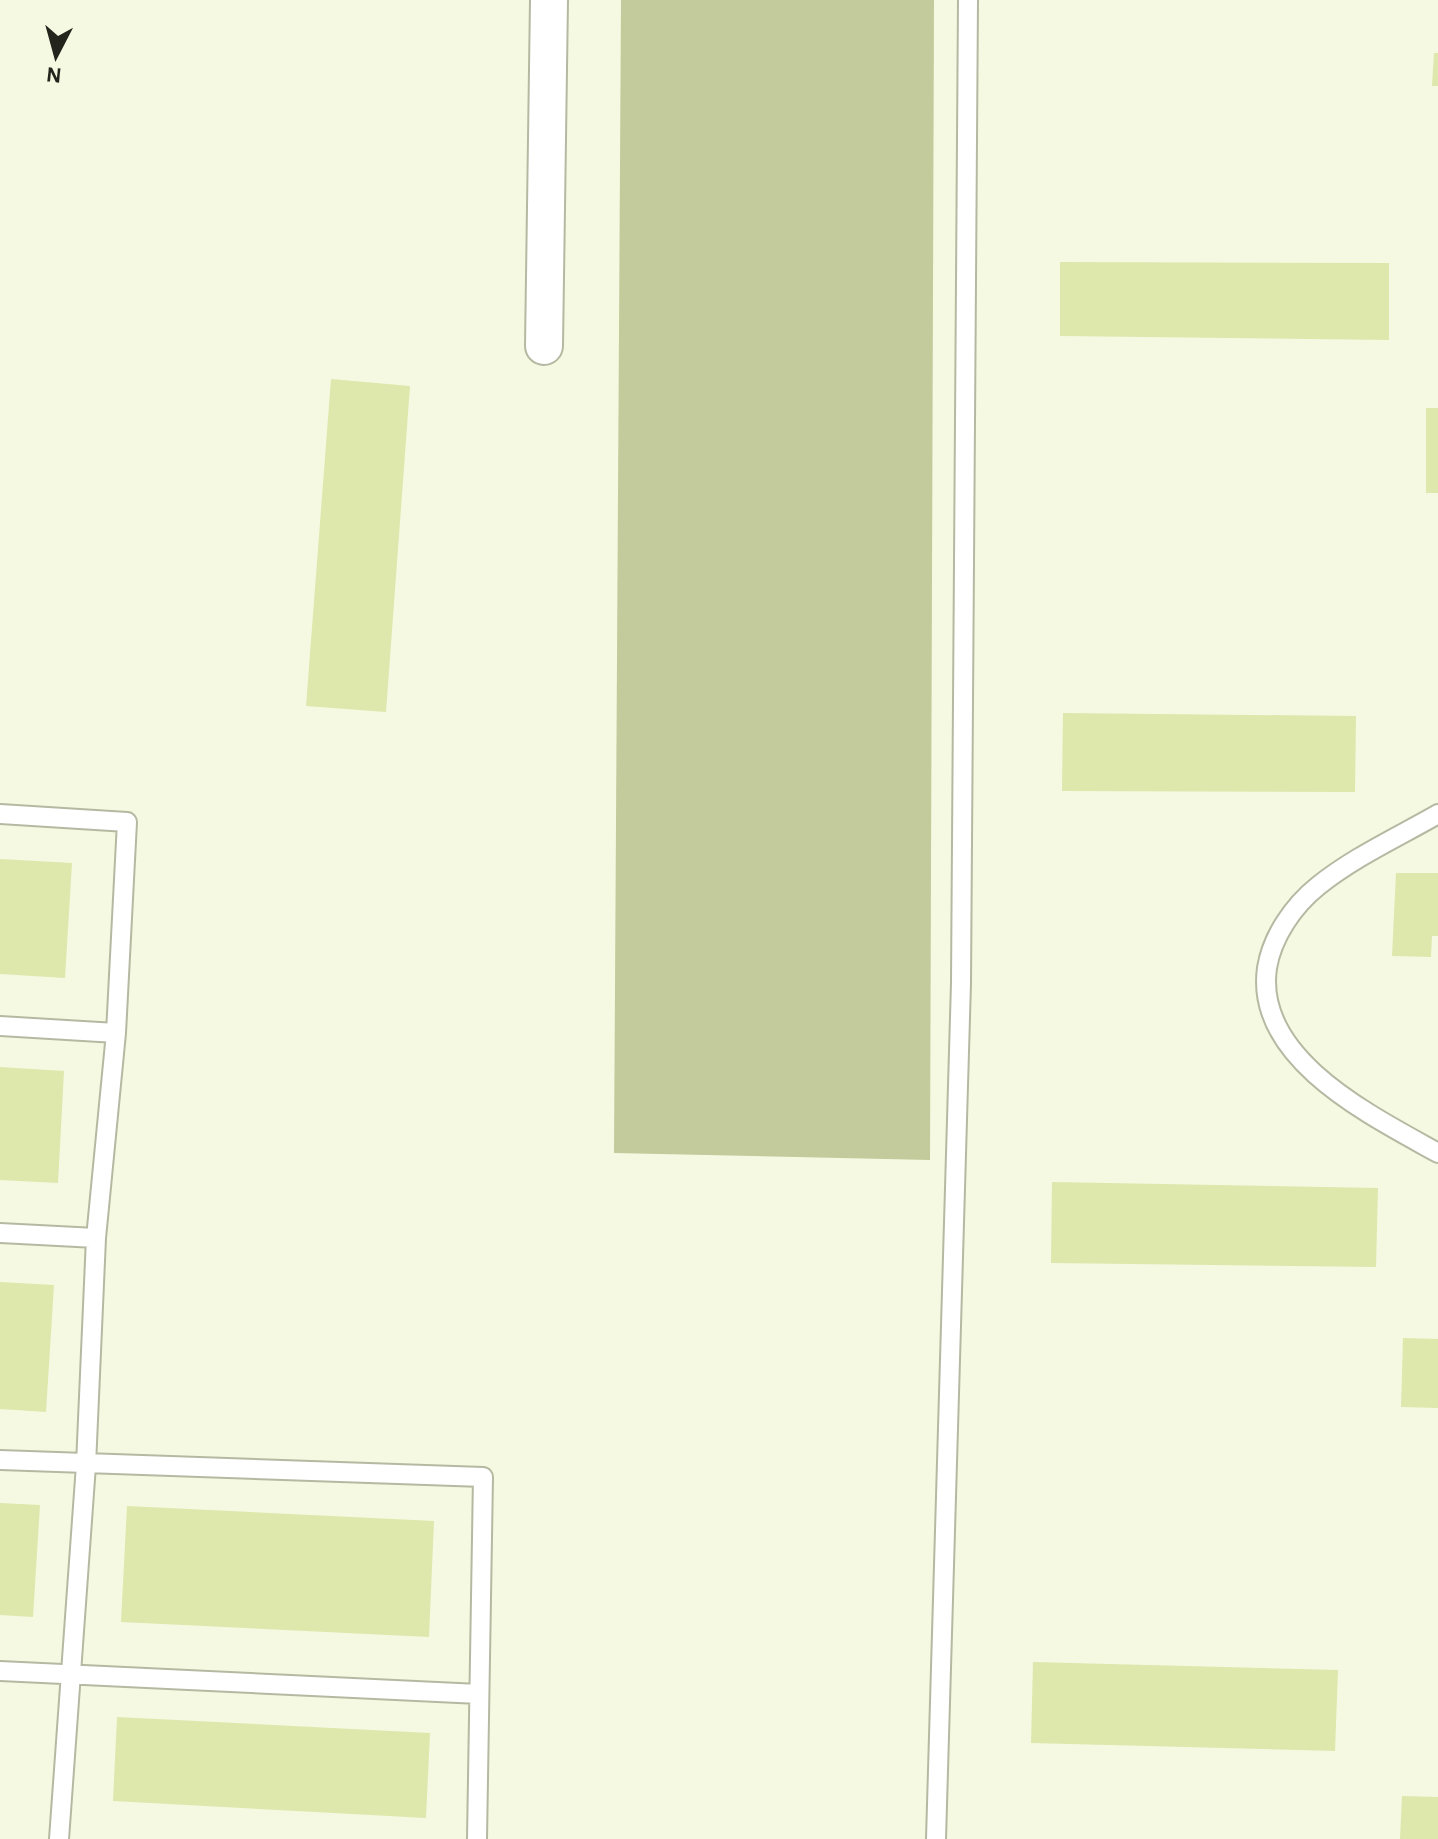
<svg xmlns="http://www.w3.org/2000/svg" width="1438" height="1839" font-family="'Alegreya Sans',sans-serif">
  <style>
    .green { fill: #c3ca9b }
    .building { fill: #dee7ac }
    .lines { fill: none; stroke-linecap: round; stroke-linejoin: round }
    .service-casing { stroke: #b5b9a2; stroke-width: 22 }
    .minor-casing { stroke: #b5b9a2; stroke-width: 40 }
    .service { stroke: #fff; stroke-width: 18 }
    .minor { stroke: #fff; stroke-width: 36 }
  </style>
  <rect width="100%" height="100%" fill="#f5f9e1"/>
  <path class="green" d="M621,0H934L930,1160L614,1153Z"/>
  <path class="building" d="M1434,53H1438V86H1432Z
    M1060,262L1389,263V340L1060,336Z
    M331,379L410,386L386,712L306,706Z
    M1426,408H1438V493H1426Z
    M1063,713L1356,716L1355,792L1062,791Z
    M0,859L72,863L65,978L0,974Z
    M1396,873H1438V936H1432L1431,957L1392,956Z
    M0,1067L64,1071L58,1183L0,1180Z
    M1052,1182L1378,1188L1376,1267L1051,1263Z
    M0,1282L54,1285L46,1412L0,1409Z
    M1403,1338L1438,1339V1408L1401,1407Z
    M0,1503L40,1505L33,1617L0,1615Z
    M127,1506L434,1521L429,1637L121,1622Z
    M1033,1662L1338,1670L1335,1751L1031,1743Z
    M117,1717L430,1733L426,1818L113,1801Z
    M1402,1796L1438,1797V1839H1400Z"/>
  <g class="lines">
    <defs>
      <path id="service" d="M0,814L127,822L116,1033L96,1238L86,1465L59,1839
        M1438,814C1398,837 1354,857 1318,886C1293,906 1272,937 1267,968C1254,1059 1372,1116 1438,1153
        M0,1026L116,1033
        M0,1233L96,1238
        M0,1460L483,1477L477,1839
        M0,1671L479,1694
        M936,1839L961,983L968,0"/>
      <path id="minor" d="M544,346L549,0"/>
    </defs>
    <use href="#service" class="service-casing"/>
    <use href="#minor" class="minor-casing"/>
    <use href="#service" class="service"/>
    <use href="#minor" class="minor"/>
  </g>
  <g transform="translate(56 56) rotate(186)" stroke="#f5f9e1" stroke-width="6" paint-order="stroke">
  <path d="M0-6L14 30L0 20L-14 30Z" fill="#23241b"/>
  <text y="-12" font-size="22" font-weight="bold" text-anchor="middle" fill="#23241b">N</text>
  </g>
</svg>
